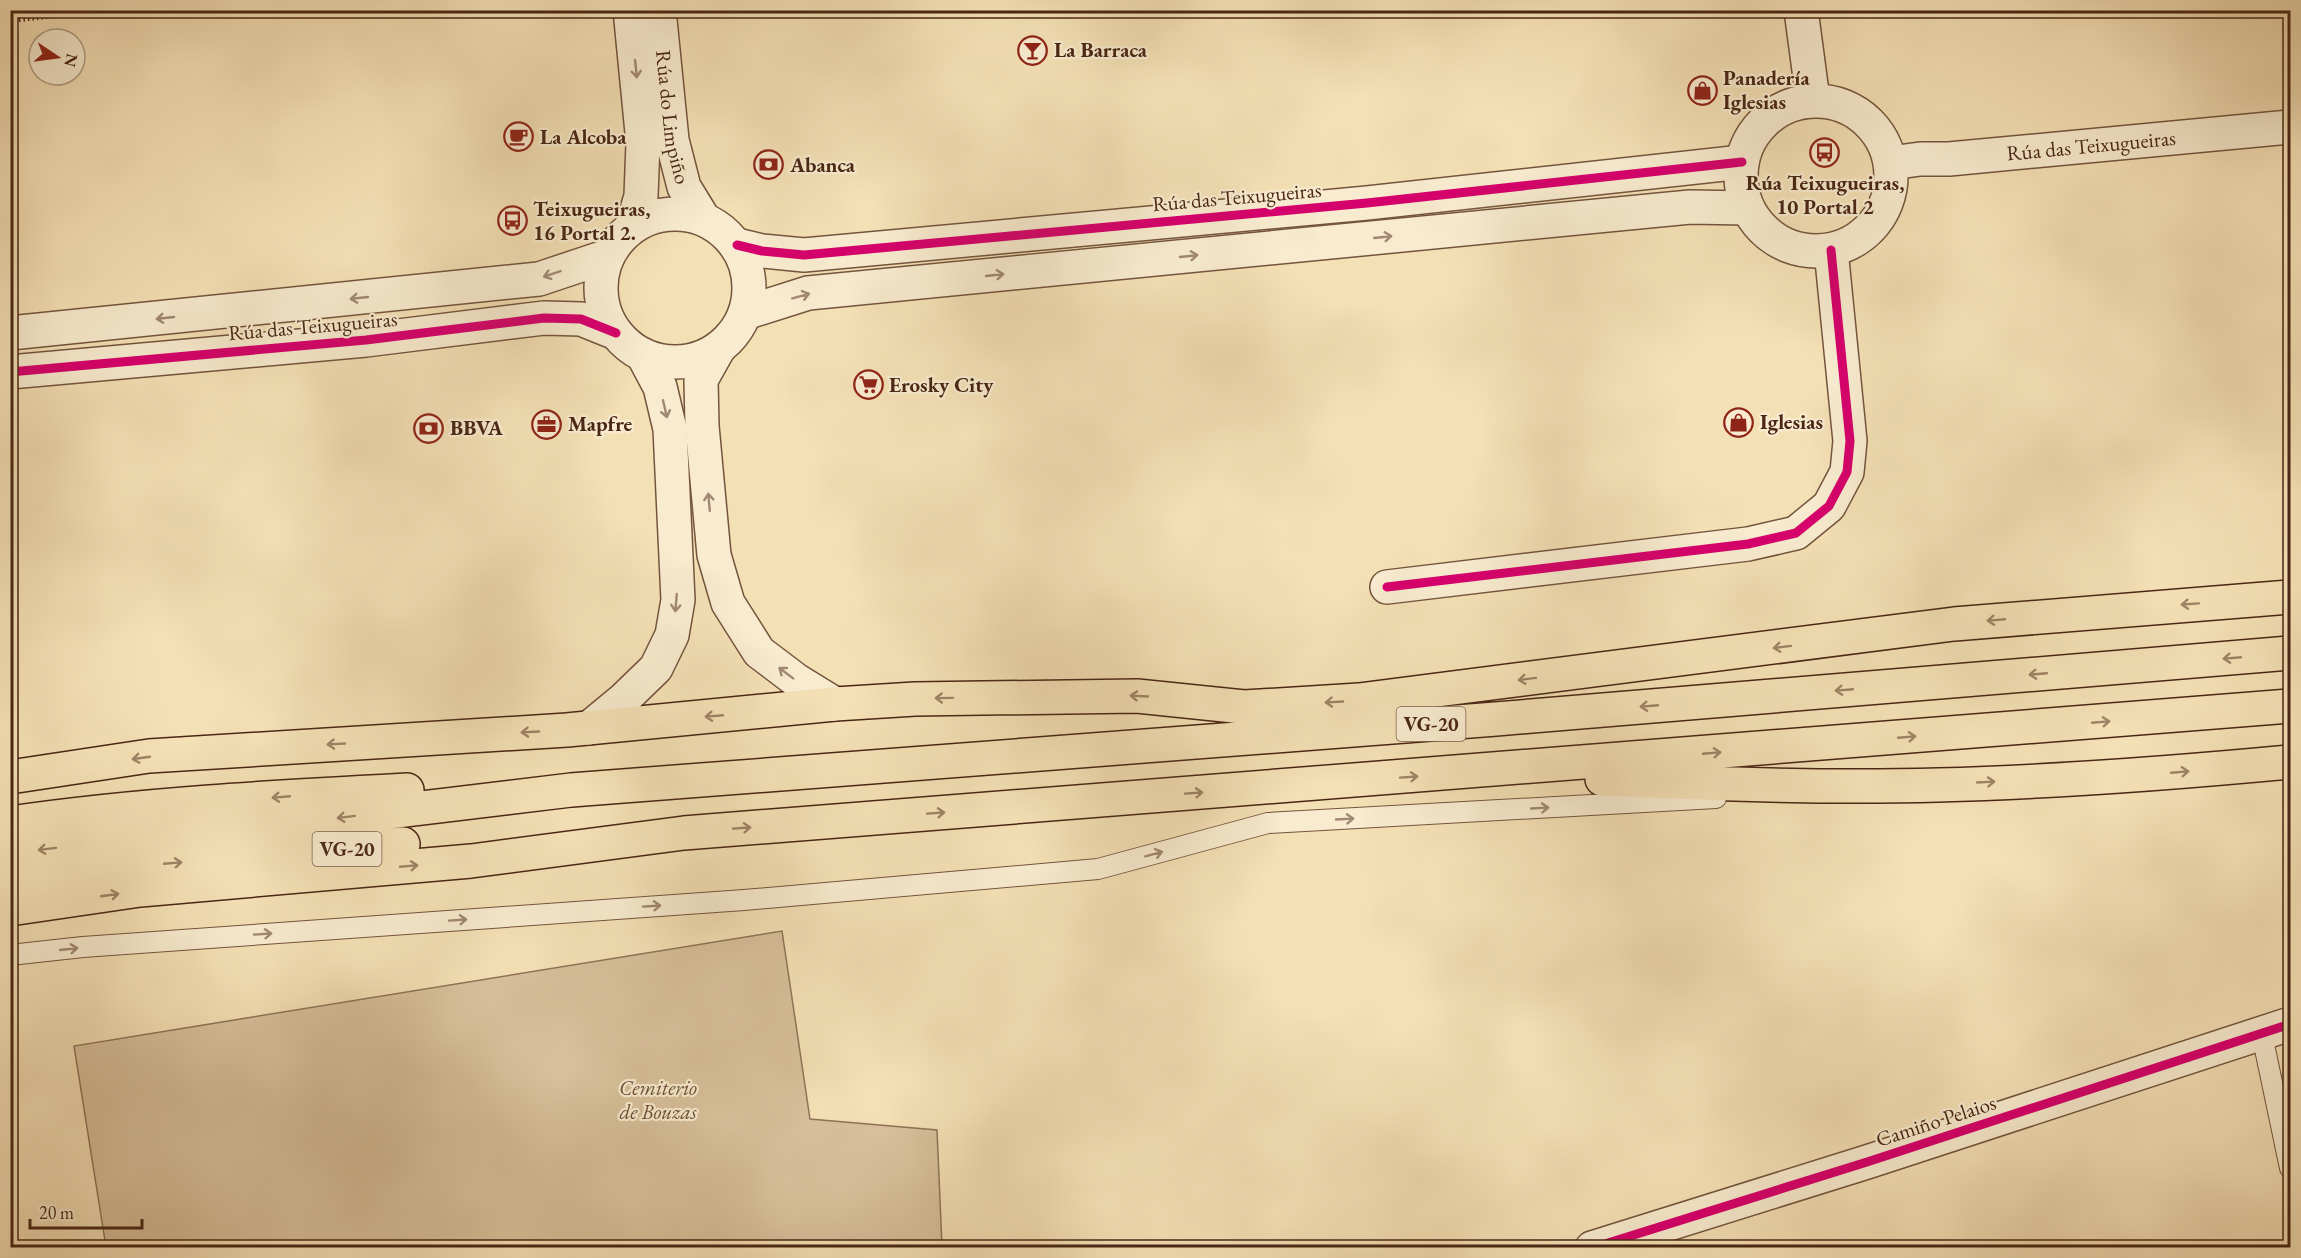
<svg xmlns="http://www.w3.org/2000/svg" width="2301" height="1258" font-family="'EB Garamond',serif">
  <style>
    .green { fill: #d7c09a; stroke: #907358; stroke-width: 1.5 }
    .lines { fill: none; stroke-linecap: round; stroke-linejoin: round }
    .service-casing { stroke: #74543d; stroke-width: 22 }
    .minor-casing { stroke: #74543d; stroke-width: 36 }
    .trunk-casing { stroke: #492615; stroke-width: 36 }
    .path { stroke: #492615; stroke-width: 4; stroke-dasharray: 1.5 3; stroke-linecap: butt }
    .service { stroke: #f8ebcf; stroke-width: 20 }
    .minor { stroke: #f8ebcf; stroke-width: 33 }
    .trunk { stroke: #f4e0b5; stroke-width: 33 }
    .cycleway-casing { stroke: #f8ebcf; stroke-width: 13 }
    .cycleway { stroke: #d6006c; stroke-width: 9 }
    .oneway { stroke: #a08872 }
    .oneway2 { stroke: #9e8365 }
    .labels { text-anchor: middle; stroke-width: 4.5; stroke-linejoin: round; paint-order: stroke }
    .shield { fill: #f8ebcf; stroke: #7e614d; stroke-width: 1.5 }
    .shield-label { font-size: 20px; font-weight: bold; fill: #492615 }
    .poi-label { font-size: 21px; font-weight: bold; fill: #492615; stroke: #f8ebcf; text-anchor: start }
    .street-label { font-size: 21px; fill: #492615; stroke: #f8ebcf }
    .park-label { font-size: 21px; font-style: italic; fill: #6c4c36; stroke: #f8ebcf }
  </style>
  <rect width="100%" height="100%" fill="#f4e0b5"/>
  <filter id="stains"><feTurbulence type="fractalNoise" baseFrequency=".00333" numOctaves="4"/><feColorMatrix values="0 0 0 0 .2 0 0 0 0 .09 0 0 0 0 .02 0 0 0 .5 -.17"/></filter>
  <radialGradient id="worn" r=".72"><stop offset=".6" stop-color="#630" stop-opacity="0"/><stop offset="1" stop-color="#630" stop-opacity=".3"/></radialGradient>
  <path class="green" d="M782,931L810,1119L937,1130L942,1247H106L74,1046Z"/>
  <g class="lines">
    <defs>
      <path id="service" d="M10,955L83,947L744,900L1098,869L1268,823L1716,798
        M2262,1035L2290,1168"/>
      <g id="minor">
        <path d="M630,10L643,143L641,196L632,227"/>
        <path id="s1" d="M659,10L672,140L684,187L703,218"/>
        <path d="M1801,10L1813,100"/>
        <circle cx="1816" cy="176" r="75"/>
        <path id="s2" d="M1891,163L1920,159H1949L2290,127"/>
        <circle cx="675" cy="288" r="74"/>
        <path d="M737,245L762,251L804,255L1367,203L1742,162"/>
        <path d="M745,313L808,293L1690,207L1747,208"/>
        <path d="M10,333L539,279L608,256"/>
        <path d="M719,348L701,380L702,426L714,555L728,603L759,652L796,680L835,704"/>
        <path d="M10,372L366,340L544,318L581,319L616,333"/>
        <path d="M1387,587L1748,544L1796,533L1829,506L1847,472L1850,441L1831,250"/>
        <path d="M589,728L623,700L656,668L672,635L678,600L670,429L660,387L643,355"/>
        <path d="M1592,1248L1867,1162L2290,1024"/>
      </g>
      <path id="trunk" d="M10,777L149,756L567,730L835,704L915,699L1137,696L1244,707L1359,700L1954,624L2290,597
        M1602,779C1714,784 1826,788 1938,785C2055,782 2173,773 2290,762
        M10,823C141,804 275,797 407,790
        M10,853L297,823L571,790L1496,719L2290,653
        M10,879L51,873L403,844
        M10,909L140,890L471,861L684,833L2290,706"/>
    </defs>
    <use href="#service" class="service-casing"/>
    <use href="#minor" class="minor-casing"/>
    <use href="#trunk" class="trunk-casing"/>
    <path class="path" d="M10,21L115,10"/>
    <use href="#service" class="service"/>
    <use href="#minor" class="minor"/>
    <use href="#trunk" class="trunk"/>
    <defs>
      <path id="cycleway" d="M737,245L762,251L804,255L1367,203L1742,162
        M10,372L366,340L544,318L581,319L616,333
        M1387,587L1748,544L1796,533L1829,506L1847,472L1850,441L1831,250
        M1592,1248L1867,1162L2290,1024"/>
    </defs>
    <use href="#cycleway" class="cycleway-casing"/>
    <use href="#cycleway" class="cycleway"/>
  </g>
  <defs><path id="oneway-shaft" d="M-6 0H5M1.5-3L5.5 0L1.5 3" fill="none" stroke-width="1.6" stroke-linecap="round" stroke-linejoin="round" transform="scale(1.5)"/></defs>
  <g class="oneway">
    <use href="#oneway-shaft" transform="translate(636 69) rotate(84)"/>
    <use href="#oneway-shaft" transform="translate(1383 237) rotate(-6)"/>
    <use href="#oneway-shaft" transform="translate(1189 256) rotate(-6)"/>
    <use href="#oneway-shaft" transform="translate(552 274) rotate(162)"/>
    <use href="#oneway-shaft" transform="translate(995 275) rotate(-6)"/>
    <use href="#oneway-shaft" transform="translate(801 296) rotate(-15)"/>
    <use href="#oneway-shaft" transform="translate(359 298) rotate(174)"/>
    <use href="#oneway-shaft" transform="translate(165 318) rotate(174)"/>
    <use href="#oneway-shaft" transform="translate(665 409) rotate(77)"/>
    <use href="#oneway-shaft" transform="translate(709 502) rotate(-95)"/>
    <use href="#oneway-shaft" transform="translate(676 603) rotate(95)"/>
    <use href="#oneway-shaft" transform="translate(786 673) rotate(-143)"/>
    <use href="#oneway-shaft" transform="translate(1540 808) rotate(-3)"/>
    <use href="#oneway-shaft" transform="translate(1345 819) rotate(-3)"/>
    <use href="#oneway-shaft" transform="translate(1154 854) rotate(-15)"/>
    <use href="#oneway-shaft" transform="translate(652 906) rotate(-4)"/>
    <use href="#oneway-shaft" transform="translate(458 920) rotate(-4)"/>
    <use href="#oneway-shaft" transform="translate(263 934) rotate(-4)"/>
    <use href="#oneway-shaft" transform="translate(69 949) rotate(-6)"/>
  </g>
  <g class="oneway2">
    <use href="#oneway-shaft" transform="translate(2190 604) rotate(176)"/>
    <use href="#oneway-shaft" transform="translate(1996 620) rotate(175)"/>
    <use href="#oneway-shaft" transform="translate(1782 647) rotate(173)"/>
    <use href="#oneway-shaft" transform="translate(2232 658) rotate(175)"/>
    <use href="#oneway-shaft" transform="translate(2038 674) rotate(175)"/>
    <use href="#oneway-shaft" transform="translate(1527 679) rotate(173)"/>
    <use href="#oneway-shaft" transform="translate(1844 690) rotate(175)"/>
    <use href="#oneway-shaft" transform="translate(1139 696) rotate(-177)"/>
    <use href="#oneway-shaft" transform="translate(944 698) rotate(179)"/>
    <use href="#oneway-shaft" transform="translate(1334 702) rotate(177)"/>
    <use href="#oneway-shaft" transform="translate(1649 706) rotate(175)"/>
    <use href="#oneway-shaft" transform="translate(714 716) rotate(175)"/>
    <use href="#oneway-shaft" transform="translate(2101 722) rotate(-5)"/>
    <use href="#oneway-shaft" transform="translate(530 732) rotate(177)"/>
    <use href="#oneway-shaft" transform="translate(1907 737) rotate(-5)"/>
    <use href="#oneway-shaft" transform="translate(336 744) rotate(177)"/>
    <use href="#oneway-shaft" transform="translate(1712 753) rotate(-5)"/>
    <use href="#oneway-shaft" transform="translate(141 758) rotate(172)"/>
    <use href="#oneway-shaft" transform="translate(2180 772) rotate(-5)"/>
    <use href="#oneway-shaft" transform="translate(1409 777) rotate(-4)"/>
    <use href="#oneway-shaft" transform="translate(1986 782) rotate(-3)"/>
    <use href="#oneway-shaft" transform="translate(1194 793) rotate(-4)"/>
    <use href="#oneway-shaft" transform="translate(281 797) rotate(175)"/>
    <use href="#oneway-shaft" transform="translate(936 813) rotate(-4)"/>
    <use href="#oneway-shaft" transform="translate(346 817) rotate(173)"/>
    <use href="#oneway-shaft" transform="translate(742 828) rotate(-4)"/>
    <use href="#oneway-shaft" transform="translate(47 849) rotate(173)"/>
    <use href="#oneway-shaft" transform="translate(173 863) rotate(-5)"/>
    <use href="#oneway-shaft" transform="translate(409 866) rotate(-5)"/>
    <use href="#oneway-shaft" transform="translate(110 895) rotate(-8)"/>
  </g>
  <defs>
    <symbol id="bar-ring" viewBox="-11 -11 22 22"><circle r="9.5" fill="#f8ebcf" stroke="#8f2418" stroke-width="1.5"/><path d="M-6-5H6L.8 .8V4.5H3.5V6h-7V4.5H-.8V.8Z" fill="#8f2418"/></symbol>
    <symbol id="shop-ring" viewBox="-11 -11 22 22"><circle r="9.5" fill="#f8ebcf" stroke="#8f2418" stroke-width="1.5"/><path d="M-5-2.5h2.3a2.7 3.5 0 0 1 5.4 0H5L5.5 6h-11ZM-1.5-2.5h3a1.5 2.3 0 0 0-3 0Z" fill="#8f2418"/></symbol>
    <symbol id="cafe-ring" viewBox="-11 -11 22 22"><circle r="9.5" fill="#f8ebcf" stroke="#8f2418" stroke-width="1.5"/><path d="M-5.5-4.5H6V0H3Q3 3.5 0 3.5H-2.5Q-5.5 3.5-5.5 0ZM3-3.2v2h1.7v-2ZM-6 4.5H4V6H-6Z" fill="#8f2418"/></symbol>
    <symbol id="bus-ring" viewBox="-11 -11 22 22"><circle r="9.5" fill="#f8ebcf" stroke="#8f2418" stroke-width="1.5"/><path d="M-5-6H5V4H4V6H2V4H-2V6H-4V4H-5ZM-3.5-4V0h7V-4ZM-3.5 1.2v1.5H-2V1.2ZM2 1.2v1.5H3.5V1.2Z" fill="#8f2418"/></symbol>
    <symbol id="bank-ring" viewBox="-11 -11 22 22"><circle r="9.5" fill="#f8ebcf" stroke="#8f2418" stroke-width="1.5"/><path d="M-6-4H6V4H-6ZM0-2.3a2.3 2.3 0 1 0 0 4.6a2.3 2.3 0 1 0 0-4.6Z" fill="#8f2418"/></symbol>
    <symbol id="supermarket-ring" viewBox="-11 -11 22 22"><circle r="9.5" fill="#f8ebcf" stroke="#8f2418" stroke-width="1.5"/><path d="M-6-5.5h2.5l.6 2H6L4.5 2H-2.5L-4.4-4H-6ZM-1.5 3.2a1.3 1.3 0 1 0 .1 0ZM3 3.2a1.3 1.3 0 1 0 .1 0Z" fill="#8f2418"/></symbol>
    <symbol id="office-ring" viewBox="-11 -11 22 22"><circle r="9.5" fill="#f8ebcf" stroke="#8f2418" stroke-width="1.5"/><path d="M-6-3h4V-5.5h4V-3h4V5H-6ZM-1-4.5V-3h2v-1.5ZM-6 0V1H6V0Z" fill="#8f2418"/></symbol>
  </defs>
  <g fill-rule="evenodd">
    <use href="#bar-ring" x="1016" y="34" width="33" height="33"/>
    <use href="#shop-ring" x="1686" y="74" width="33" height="33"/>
    <use href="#cafe-ring" x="502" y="120" width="33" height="33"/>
    <use href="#bus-ring" x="1808" y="136" width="33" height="33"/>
    <use href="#bank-ring" x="752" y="148" width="33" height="33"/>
    <use href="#bus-ring" x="496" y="204" width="33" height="33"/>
    <use href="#supermarket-ring" x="852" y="368" width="33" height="33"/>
    <use href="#shop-ring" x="1722" y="406" width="33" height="33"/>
    <use href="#office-ring" x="530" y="408" width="33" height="33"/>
    <use href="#bank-ring" x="412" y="412" width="33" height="33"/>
  </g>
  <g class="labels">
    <g class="shield">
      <rect x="1396.5" y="707" width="69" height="34" rx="4.5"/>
      <rect x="312.5" y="832" width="69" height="34" rx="4.5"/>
    </g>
    <g class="shield-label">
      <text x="1431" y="731">VG-20</text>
      <text x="347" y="856">VG-20</text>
    </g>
    <g class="poi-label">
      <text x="1054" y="57">La Barraca</text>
      <text x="1723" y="85">Panadería<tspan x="1723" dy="24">Iglesias</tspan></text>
      <text x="540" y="144">La Alcoba</text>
      <text x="790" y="172">Abanca</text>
      <text x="1825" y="190" text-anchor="middle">Rúa Teixugueiras,<tspan x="1825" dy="24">10 Portal 2</tspan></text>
      <text x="533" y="216">Teixugueiras,<tspan x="533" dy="24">16 Portal 2.</tspan></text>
      <text x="889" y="392">Erosky City</text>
      <text x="1760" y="429">Iglesias</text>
      <text x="568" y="431">Mapfre</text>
      <text x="450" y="435">BBVA</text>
    </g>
    <g class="street-label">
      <text dy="7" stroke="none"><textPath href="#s1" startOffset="108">Rúa do Limpiño</textPath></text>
      <text dy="7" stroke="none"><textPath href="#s2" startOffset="201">Rúa das Teixugueiras</textPath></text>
      <text transform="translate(1237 197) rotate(-5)" y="7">Rúa das Teixugueiras</text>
      <text transform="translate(313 326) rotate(-5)" y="7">Rúa das Teixugueiras</text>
      <text transform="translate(1936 1121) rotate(-18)" y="7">Camiño Pelaios</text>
    </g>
    <g class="park-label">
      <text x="658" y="1095">Cemiterio<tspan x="658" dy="24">de Bouzas</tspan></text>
    </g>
  </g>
  <rect width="2301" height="1258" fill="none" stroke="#f4e0b5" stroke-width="36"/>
  <rect x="12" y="12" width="2277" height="1234" fill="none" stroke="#492615" stroke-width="3"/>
  <rect x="18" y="18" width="2265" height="1222" fill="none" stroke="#492615" stroke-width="1.5"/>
  <g transform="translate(57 57) rotate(103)"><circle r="28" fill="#f8ebcf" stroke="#b29c85" stroke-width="1.5"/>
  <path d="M0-4.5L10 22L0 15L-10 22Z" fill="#8f2418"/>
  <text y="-9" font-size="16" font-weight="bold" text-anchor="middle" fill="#492615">N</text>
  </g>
  <path d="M30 1219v9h112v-9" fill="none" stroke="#492615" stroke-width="3"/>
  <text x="39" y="1219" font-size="18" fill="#492615" stroke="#f8ebcf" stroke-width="4.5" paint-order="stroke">20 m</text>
  <rect width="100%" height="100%" filter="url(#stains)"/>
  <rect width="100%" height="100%" fill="url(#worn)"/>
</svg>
